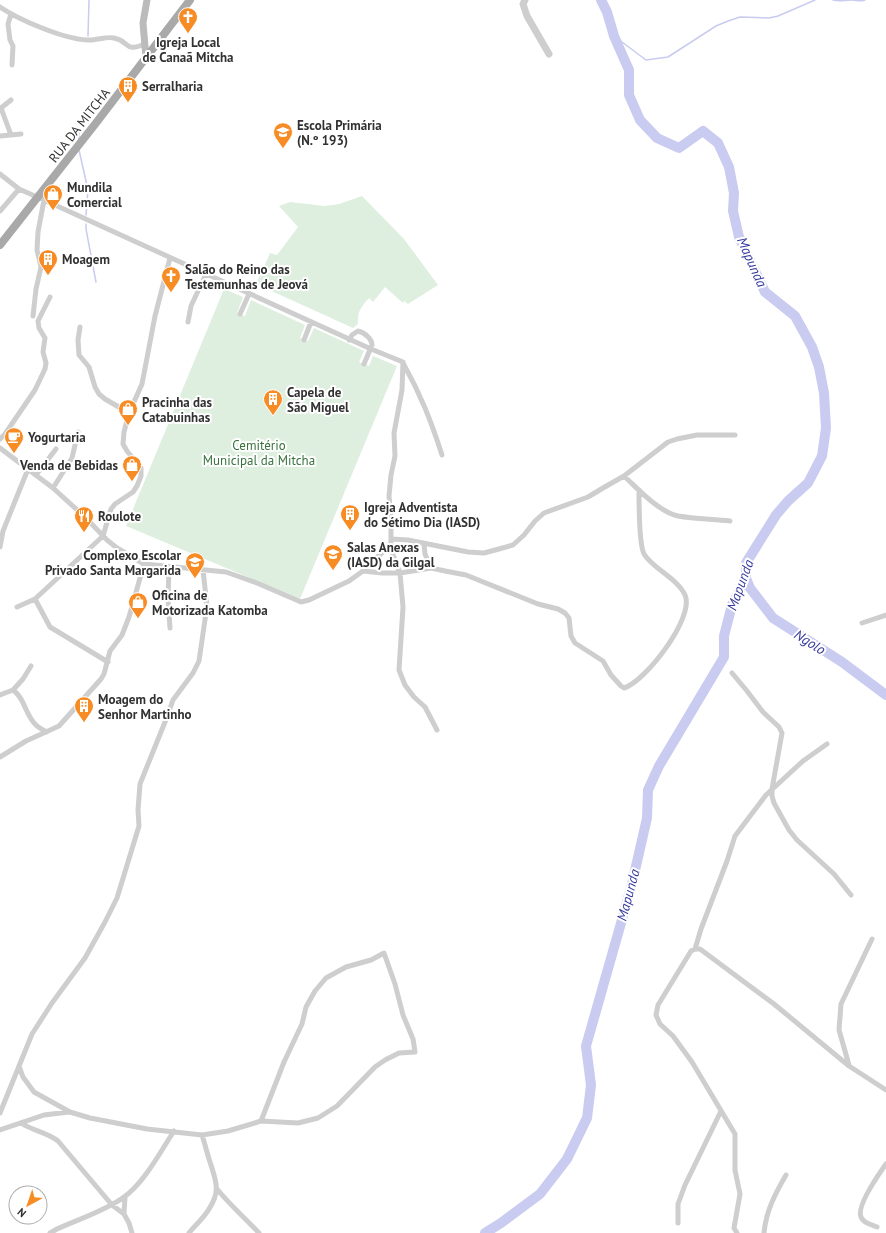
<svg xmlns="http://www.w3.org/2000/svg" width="886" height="1233" font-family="'PT Sans',sans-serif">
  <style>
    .green { fill: #deefdf }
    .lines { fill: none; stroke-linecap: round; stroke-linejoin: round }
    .stream { stroke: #c9cbf0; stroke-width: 1.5 }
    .river { stroke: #c9cbf0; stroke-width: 10 }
    .minor { stroke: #cecece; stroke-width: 5 }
    .tertiary { stroke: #cecece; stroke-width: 7 }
    .secondary { stroke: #bbb; stroke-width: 7 }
    .primary { stroke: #a9a9a9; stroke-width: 8 }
    .labels { text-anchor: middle; stroke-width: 4; stroke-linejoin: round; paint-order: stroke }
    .poi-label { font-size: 13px; font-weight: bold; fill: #313131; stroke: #fff; text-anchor: start }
    .street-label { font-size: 13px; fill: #313131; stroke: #fff }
    .park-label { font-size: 13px; fill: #39723f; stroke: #fff }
    .water-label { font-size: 14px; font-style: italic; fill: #363a9d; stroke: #fff }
  </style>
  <rect width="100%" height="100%" fill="#fff"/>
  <path class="green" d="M362,196L404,239L438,285L408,304L404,301L403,303L385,287L373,302L369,298C361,307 357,312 358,324L353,328L256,284L263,269L265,270L266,268L264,267L270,253L277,255L298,227L279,206L290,202L325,206L339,204Z
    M224,289L243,297L237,313L245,316L251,300L305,325L300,338L308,341L314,328L364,351L359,362L369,366L373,356L397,366L300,599L126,526Z"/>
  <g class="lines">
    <path class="stream" d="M833,0C840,2 845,0 851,0C857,0 860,2 865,0
      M88,36L89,0
      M614,36L646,60L668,57L716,26L728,21L740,17L769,18L778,16L815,0
      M79,140V132
      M79,150L88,190L86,215
      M86,224V229L96,282"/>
    <path class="river" d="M746,578L750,588L773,618L842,662L886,695
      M485,1233L501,1223L540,1194L567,1159L587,1118L591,1085L586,1046L631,888L647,818L648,790L659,766L724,657V636L732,605L746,578V563L776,515L788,501L808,483L822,456L826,428L824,393L819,367L812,347L795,316L765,292L739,237L733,211L734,193L729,167L718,143L703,131L679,148L657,138L640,120L629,95V70L614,36L607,12L601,0"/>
    <path class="minor" d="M0,7C19,20 64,39 87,40C95,41 107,36 114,38C130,41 124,53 145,44
      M11,14L8,24L10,40L13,46L12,65
      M11,100L1,108L11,135
      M0,136L21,134
      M0,174L19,189L44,200L371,349L403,362
      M0,211L19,189
      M240,314L249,294
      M33,316L36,289L41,267L37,250L38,232L44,200
      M188,322L191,306L206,274
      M80,327L78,340L79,355L89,367L95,387L99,394L105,399L129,413
      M304,340L311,322
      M349,340L352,335L358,331C364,332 372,339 372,345L364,364
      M403,362L402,390L394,433L395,456L391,475L389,496L391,517V545L393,555L400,573L403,607L399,670L405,685L414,697L425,707L437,730
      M403,363C421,395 431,421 442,455
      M0,439L5,434L35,390L45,369L46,363L43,352L45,338L39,328L38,321L50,297
      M0,448L53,488L86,518L107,540L117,548L144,564L226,572L257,583L301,602L309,600L349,581L363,571L368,565L391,545
      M36,475L56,449
      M624,476C638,489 659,512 678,516C695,519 713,519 730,521
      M53,488L72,458L78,432
      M391,539L408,540L468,552L484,553L499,549L513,545L524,535L535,521L544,513L588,497L603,488L624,476L668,442L677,439L697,435H735
      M424,544L425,554L431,568
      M0,547L3,531L28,469
      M169,567L168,599L170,628
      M363,571L382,573H400L431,568L445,571L466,575L538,604L558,609L565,613L569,618L571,636L575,643L603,661L611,675L621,686L624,688C646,681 695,617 685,595C677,578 652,568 644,554C639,544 639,503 639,490
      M35,599L50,627L108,662
      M17,607L35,599L103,536L111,509L115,504L133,492L137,486L141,476V468L127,451L123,444L124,432L129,413L142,384L155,316L170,258
      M862,623L886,615
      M732,673L747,691L763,712L779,727L782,733L772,789V796L774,803L789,830L797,840L834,874L851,895
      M13,690L23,679L31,666
      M0,695L13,690C25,698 25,715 36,725C39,728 43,730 47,732
      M0,757L26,741L59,726L101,679L104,674L110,651L122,635L129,617L144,564
      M695,949L701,929L727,861L735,836L766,795L803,761L827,744
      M849,1065L839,1030L841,1004L872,939
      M19,1066L23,1077L34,1092L70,1112L90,1118L116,1123L147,1129L202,1135L228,1131L261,1121L298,1123L318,1118L337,1106L375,1067L385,1060L399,1053L415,1052L413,1039L403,1015L395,984L384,953L371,960L346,967L326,978L315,991L306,1007L302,1024L284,1062L261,1121
      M0,1113L32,1034L52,1003L85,958L105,922L117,898L139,826L138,810L140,784L167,717L173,700L193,673L199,661L207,606L203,570
      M21,1123C33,1131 47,1132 58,1141L112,1205L124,1214L129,1223L132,1233
      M0,1130L44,1115L69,1112
      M217,1189C230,1205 245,1218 259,1233
      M124,1214L125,1197
      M678,1223V1204L685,1185L721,1111
      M877,1227C872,1225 863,1223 861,1217C856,1206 879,1174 886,1164
      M50,1233L57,1229C77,1220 107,1210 124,1197C144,1183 161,1151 174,1131
      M189,1233C195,1225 204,1218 209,1209C221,1191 216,1181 210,1162C207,1153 205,1144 202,1135
      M737,1233L734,1228L740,1194L735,1170V1134L692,1062L673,1036L660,1024L656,1015L658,1005L691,951L695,949H700L774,1004L849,1066L886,1090
      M764,1233C766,1211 775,1194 786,1175"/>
    <path class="tertiary" d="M525,0L523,4L527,16L549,54"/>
    <path class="secondary" d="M146,58L143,23L147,0"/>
    <path class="primary" d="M0,245L96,123L190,0"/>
  </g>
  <defs>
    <symbol id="church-pin" viewBox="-11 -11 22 30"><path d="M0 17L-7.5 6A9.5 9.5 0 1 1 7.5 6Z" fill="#f78c25" stroke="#fff"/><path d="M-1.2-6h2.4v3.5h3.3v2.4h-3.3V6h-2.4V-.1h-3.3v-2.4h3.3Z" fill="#fff"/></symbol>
    <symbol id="building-pin" viewBox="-11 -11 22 30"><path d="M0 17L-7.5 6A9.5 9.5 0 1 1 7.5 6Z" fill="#f78c25" stroke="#fff"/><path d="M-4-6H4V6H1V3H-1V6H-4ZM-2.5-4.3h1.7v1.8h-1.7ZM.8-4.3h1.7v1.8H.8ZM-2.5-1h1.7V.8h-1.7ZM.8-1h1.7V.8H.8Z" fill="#fff"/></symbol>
    <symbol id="school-pin" viewBox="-11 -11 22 30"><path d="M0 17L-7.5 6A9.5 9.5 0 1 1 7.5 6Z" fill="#f78c25" stroke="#fff"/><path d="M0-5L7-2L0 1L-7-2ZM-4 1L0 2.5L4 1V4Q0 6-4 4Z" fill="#fff"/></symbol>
    <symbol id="shop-pin" viewBox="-11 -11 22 30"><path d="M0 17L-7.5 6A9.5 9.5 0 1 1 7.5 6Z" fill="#f78c25" stroke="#fff"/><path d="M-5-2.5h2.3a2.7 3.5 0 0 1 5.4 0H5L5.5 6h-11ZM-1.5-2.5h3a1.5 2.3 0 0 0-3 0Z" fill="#fff"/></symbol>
    <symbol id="cafe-pin" viewBox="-11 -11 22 30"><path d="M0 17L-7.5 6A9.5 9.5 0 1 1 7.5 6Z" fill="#f78c25" stroke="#fff"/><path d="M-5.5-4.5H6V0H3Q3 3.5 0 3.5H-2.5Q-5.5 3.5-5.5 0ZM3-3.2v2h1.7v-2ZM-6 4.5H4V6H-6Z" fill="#fff"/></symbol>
    <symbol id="restaurant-pin" viewBox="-11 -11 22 30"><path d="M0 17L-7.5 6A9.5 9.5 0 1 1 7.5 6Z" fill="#f78c25" stroke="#fff"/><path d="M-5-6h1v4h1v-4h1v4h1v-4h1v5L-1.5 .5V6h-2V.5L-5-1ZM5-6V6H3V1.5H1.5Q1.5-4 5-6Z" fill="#fff"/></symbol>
  </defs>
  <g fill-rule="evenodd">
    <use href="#church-pin" x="177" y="6" width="22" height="30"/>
    <use href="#building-pin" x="117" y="75" width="22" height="30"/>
    <use href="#school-pin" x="272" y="121" width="22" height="30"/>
    <use href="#shop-pin" x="42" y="183" width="22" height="30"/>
    <use href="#building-pin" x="37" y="248" width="22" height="30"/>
    <use href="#church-pin" x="160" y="265" width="22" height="30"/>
    <use href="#building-pin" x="262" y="388" width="22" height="30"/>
    <use href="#shop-pin" x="117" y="398" width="22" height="30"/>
    <use href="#cafe-pin" x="3" y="426" width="22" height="30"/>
    <use href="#shop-pin" x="121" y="454" width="22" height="30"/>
    <use href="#building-pin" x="339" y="503" width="22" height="30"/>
    <use href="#restaurant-pin" x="73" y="505" width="22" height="30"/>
    <use href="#school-pin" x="322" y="543" width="22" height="30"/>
    <use href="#school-pin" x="184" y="551" width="22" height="30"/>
    <use href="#shop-pin" x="127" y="591" width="22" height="30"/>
    <use href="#building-pin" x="73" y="695" width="22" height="30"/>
  </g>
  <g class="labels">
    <g class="poi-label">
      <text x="188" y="47" text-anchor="middle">Igreja Local<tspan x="188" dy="15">de Canaã Mitcha</tspan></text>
      <text x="142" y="91">Serralharia</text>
      <text x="297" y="130">Escola Primária<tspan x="297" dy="15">(N.º 193)</tspan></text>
      <text x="67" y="192">Mundila<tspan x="67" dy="15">Comercial</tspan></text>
      <text x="62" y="264">Moagem</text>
      <text x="185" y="274">Salão do Reino das<tspan x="185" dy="15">Testemunhas de Jeová</tspan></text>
      <text x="287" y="397">Capela de<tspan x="287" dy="15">São Miguel</tspan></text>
      <text x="142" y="407">Pracinha das<tspan x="142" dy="15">Catabuinhas</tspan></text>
      <text x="28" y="442">Yogurtaria</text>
      <text x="118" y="470" text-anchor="end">Venda de Bebidas</text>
      <text x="364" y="512">Igreja Adventista<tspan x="364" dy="15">do Sétimo Dia (IASD)</tspan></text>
      <text x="98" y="521">Roulote</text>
      <text x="347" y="552">Salas Anexas<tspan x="347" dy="15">(IASD) da Gilgal</tspan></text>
      <text x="181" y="560" text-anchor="end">Complexo Escolar<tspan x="181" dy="15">Privado Santa Margarida</tspan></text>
      <text x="152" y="600">Oficina de<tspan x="152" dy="15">Motorizada Katomba</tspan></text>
      <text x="98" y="704">Moagem do<tspan x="98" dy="15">Senhor Martinho</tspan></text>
    </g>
    <g class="street-label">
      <text transform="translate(79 125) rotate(-52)" y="5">RUA DA MITCHA</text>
    </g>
    <g class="park-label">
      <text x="259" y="450">Cemitério<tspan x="259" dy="15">Municipal da Mitcha</tspan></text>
    </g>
    <g class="water-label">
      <text transform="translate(752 262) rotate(66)" y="5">Mapunda</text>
      <text transform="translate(740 585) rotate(-70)" y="5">Mapunda</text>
      <text transform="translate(810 642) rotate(32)" y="5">Ngolo</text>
      <text transform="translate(628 895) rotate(-75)" y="5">Mapunda</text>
    </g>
  </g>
  <g transform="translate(28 1205) rotate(220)"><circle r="19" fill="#ffffff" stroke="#adadad"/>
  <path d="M0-3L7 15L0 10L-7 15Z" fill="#f78c25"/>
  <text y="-6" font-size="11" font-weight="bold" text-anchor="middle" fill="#313131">N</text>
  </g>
</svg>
